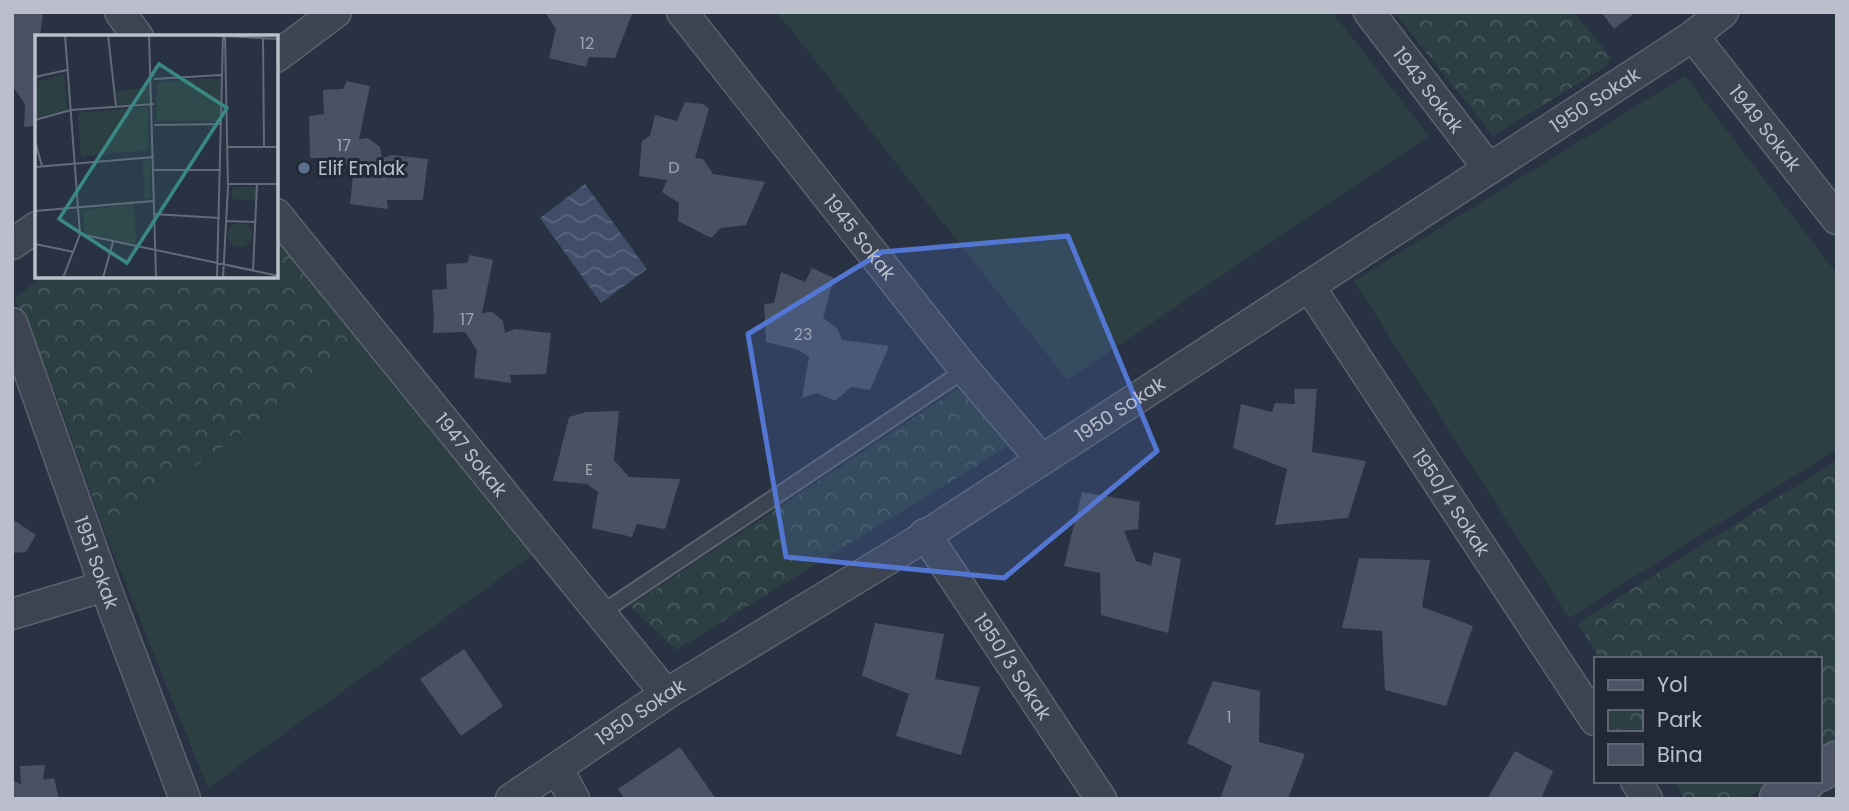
<svg xmlns="http://www.w3.org/2000/svg" width="1849" height="811" font-family="Poppins,sans-serif">
  <style>
    .green { fill: #2c4044 }
    .park { fill: url(#park-crowns) }
    .water { fill: url(#water-waves) }
    .building { fill: #485263 }
    .lines { fill: none; stroke-linecap: round; stroke-linejoin: round }
    .lane-casing { stroke: #5b626f; stroke-width: 18 }
    .street-casing { stroke: #5b626f; stroke-width: 33 }
    .secondary-casing { stroke: #5b626f; stroke-width: 42 }
    .lane { stroke: #3d4451; stroke-width: 14 }
    .street { stroke: #3d4451; stroke-width: 30 }
    .secondary { stroke: #4b5364; stroke-width: 38 }
    .marked { fill: #5476d3; fill-opacity: 0.2; stroke: #5476d3; stroke-width: 5; stroke-linejoin: round }
    .service-dot { fill: #5c6f8a; stroke: #212937; stroke-width: 2.5 }
    .labels { text-anchor: middle; stroke-width: 6; stroke-linejoin: round; paint-order: stroke }
    .number-label { font-size: 16px; fill: #9ea4b1 }
    .street-label { font-size: 19px; fill: #babfcb; stroke: #212937 }
    .poi-label { font-size: 19px; fill: #babfcb; stroke: #212937; text-anchor: start }
    .inset-road { fill: none; stroke: #636a79; stroke-width: 2 }
    .view { fill: #3a8885; fill-opacity: 0.15; stroke: #3a8885; stroke-width: 3.5 }
    .inset-edge { fill: none; stroke: #babfcb; stroke-width: 3.5 }
  </style>
  <defs>
    <pattern id="park-crowns" width="20" height="18" patternUnits="userSpaceOnUse" patternTransform="scale(1.75)"><rect width="20" height="18" fill="#2c4044"/><path d="M2 6a3 3 0 1 1 6 0M12 15a3 3 0 1 1 6 0" fill="none" stroke="#485a5e"/></pattern>
    <pattern id="water-waves" width="16" height="10" patternUnits="userSpaceOnUse" patternTransform="scale(1.75)"><rect width="16" height="10" fill="#404e6a"/><path d="M0 5q4-4 8 0t8 0" fill="none" stroke="#5a667e"/></pattern>
  </defs>
  <rect width="100%" height="100%" fill="#293242"/>
  <path class="green" d="M777,12H1332L1429,136L1067,380Z
    M1685,76L1837,274V449L1569,618L1354,281Z
    M362,345L534,554L208,788L105,532Z"/>
  <path class="park" d="M1394,12H1574L1611,58L1605,67L1493,136Z
    M277,238L362,345L105,532L55,392L15,297L44,277L276,276Z
    M959,388L1009,446L676,650L630,606Z
    M1837,460V738L1819,750V659H1600L1578,623Z
    M1674,781H1772L1746,799H1684Z"/>
  <path class="water" d="M585,184L647,269L601,303L540,218Z"/>
  <path class="building" d="M12,12H43L40,37H37V126L24,127L25,104L12,85Z
    M545,12H620L632,14L615,58L589,57L586,67L549,58L556,29Z
    M1601,12H1636L1614,29Z
    M347,81L370,86L359,139L368,138L380,147L382,158L392,155L428,159L423,200H387L388,209L350,204L353,176L342,158H310L309,116L324,114L323,90L343,89Z
    M685,102L703,104L709,109L695,158L703,159L713,174L765,182L746,225L721,228L711,238L678,221L679,203L662,192L667,180L639,176L642,141L650,136L655,115L677,121Z
    M470,255L493,260L482,313L492,312L503,321L505,333L515,329L551,333L546,374L510,375L511,383L474,378L477,350L465,332L433,333L434,317L432,290L447,289L446,264L467,263Z
    M812,268L834,278L823,318L837,328L842,340L889,346L870,390L851,387L835,401L817,393L802,398L809,357L799,350L766,342L764,304L774,303L781,272L805,282Z
    M1294,389H1317L1312,452L1366,461L1348,518L1275,525L1287,469L1233,448L1241,404L1272,412L1275,403L1295,404Z
    M619,411L614,460L629,477L680,479L665,529L637,524L632,537L592,528L598,492L587,484L553,481L569,417L586,412Z
    M1082,492L1140,502L1138,529L1124,531L1136,561L1151,566L1154,552L1181,559L1168,633L1101,615L1100,573L1064,566Z
    M12,519L36,535L26,552L12,553Z
    M1359,558L1430,560L1422,607L1473,626L1446,706L1385,690L1382,631L1342,628Z
    M875,623L944,634L935,679L980,687L961,755L896,736L909,694L862,676Z
    M464,649L503,706L461,736L420,679Z
    M1213,681L1260,691L1259,742L1305,754L1288,799H1220L1232,766L1187,743Z
    M680,747L716,799H624L618,789Z
    M1515,751L1553,771L1541,799H1487Z
    M45,765L43,780L54,778L59,799H12V779L21,785L20,766Z"/>
  <g class="lines">
    <defs>
      <path id="lane" d="M601,613L965,370"/>
      <g id="street">
        <path d="M120,12L138,37"/>
        <path id="s1" d="M682,12L965,370L1041,459"/>
        <path id="s2" d="M1369,12L1489,169"/>
        <path id="s3" d="M1693,36L1837,219"/>
        <path d="M276,57L336,12"/>
        <path id="s4" d="M276,214L666,694"/>
        <path d="M12,244L37,227"/>
        <path id="s5" d="M1309,286L1595,720"/>
        <path id="s6" d="M12,323L105,586L185,799"/>
        <path id="s7" d="M925,534L1101,799"/>
        <path d="M12,614L105,586"/>
        <path d="M557,768L574,799"/>
        <path d="M1636,781L1647,799"/>
        <path id="s8" d="M511,799L666,694L911,545L1693,36L1723,12"/>
      </g>
      <path id="secondary" d="M1819,772L1837,761
        M1779,799L1806,781"/>
    </defs>
    <use href="#lane" class="lane-casing"/>
    <use href="#street" class="street-casing"/>
    <use href="#secondary" class="secondary-casing"/>
    <use href="#lane" class="lane"/>
    <use href="#street" class="street"/>
    <use href="#secondary" class="secondary"/>
  </g>
  <path class="marked" d="M1068,236L1157,451L1004,578L786,557L748,334L882,252Z"/>
  <circle class="service-dot" cx="304" cy="168" r="7"/>
  <g class="labels">
    <g class="number-label">
      <text x="587" y="49">12</text>
      <text x="344" y="151">17</text>
      <text x="674" y="173">D</text>
      <text x="467" y="325">17</text>
      <text x="803" y="340">23</text>
      <text x="589" y="475">E</text>
      <text x="1229" y="723">1</text>
    </g>
    <g class="street-label">
      <text dy="7" stroke="none"><textPath href="#s2" startOffset="98">1943 Sokak</textPath></text>
      <text dy="7" stroke="none"><textPath href="#s8" startOffset="1290">1950 Sokak</textPath></text>
      <text dy="7" stroke="none"><textPath href="#s3" startOffset="117">1949 Sokak</textPath></text>
      <text dy="7" stroke="none"><textPath href="#s1" startOffset="287">1945 Sokak</textPath></text>
      <text dy="7" stroke="none"><textPath href="#s8" startOffset="723">1950 Sokak</textPath></text>
      <text dy="7" stroke="none"><textPath href="#s4" startOffset="310">1947 Sokak</textPath></text>
      <text dy="7" stroke="none"><textPath href="#s5" startOffset="259">1950/4 Sokak</textPath></text>
      <text dy="7" stroke="none"><textPath href="#s6" startOffset="254">1951 Sokak</textPath></text>
      <text dy="7" stroke="none"><textPath href="#s7" startOffset="159">1950/3 Sokak</textPath></text>
      <text dy="7" stroke="none"><textPath href="#s8" startOffset="156">1950 Sokak</textPath></text>
    </g>
    <g class="poi-label">
      <text x="318" y="175">Elif Emlak</text>
    </g>
  </g>
  <g transform="translate(35 35)">
    <rect width="243" height="243" fill="#293242"/>
    <path d="M29,40L32,75L0,84V47ZM161,44V86H121L122,47ZM113,72V115L46,122L43,78ZM99,169L101,209L74,204L72,172ZM193 200a12 12 0 1 1 24 0a12 12 0 1 1-24 0Z" fill="#2c4044"/>
    <path d="M162,44H185V87L161,86ZM116,52V67L83,70L81,56ZM116,124L115,163L109,164L108,125ZM198,152H222L221,166L197,164ZM72,172L74,204L49,199L48,175Z" fill="#2c4044"/>
    <path class="inset-road" d="M73,0L81,71M114,0L121,243H143M171,0L244,4M228,4L229,112M0,42L32,35M119,44L186,40M0,85L36,75L119,69M119,90L187,89M0,106L7,131M193,112H244M0,132L119,122M119,135H186M193,149H244M0,176L118,166M118,179L185,183M191,186L220,187M45,199L244,241M0,209L39,217M218,236L222,149M28,243L45,199L30,0M68,243L78,207M182,243L188,0M188,243L193,152L190,0"/>
    <path class="view" d="M124,29L192,73L92,228L24,184Z"/>
    <rect width="243" height="243" class="inset-edge"/>
  </g>
  <rect width="1849" height="811" fill="none" stroke="#babfcb" stroke-width="28"/>
  <rect x="1594" y="657" width="228" height="126" fill="#212937" stroke="#5e6572" stroke-width="2"/>
  <rect x="1608" y="680" width="35" height="10" fill="#4b5364" stroke="#5e6572" stroke-width="2"/>
  <text x="1657" y="692" font-size="21" fill="#babfcb">Yol</text>
  <rect x="1608" y="710" width="35" height="21" fill="url(#park-crowns)" stroke="#5e6572" stroke-width="2"/>
  <text x="1657" y="727" font-size="21" fill="#babfcb">Park</text>
  <rect x="1608" y="744" width="35" height="21" fill="#485263" stroke="#5e6572" stroke-width="2"/>
  <text x="1657" y="762" font-size="21" fill="#babfcb">Bina</text>
</svg>
